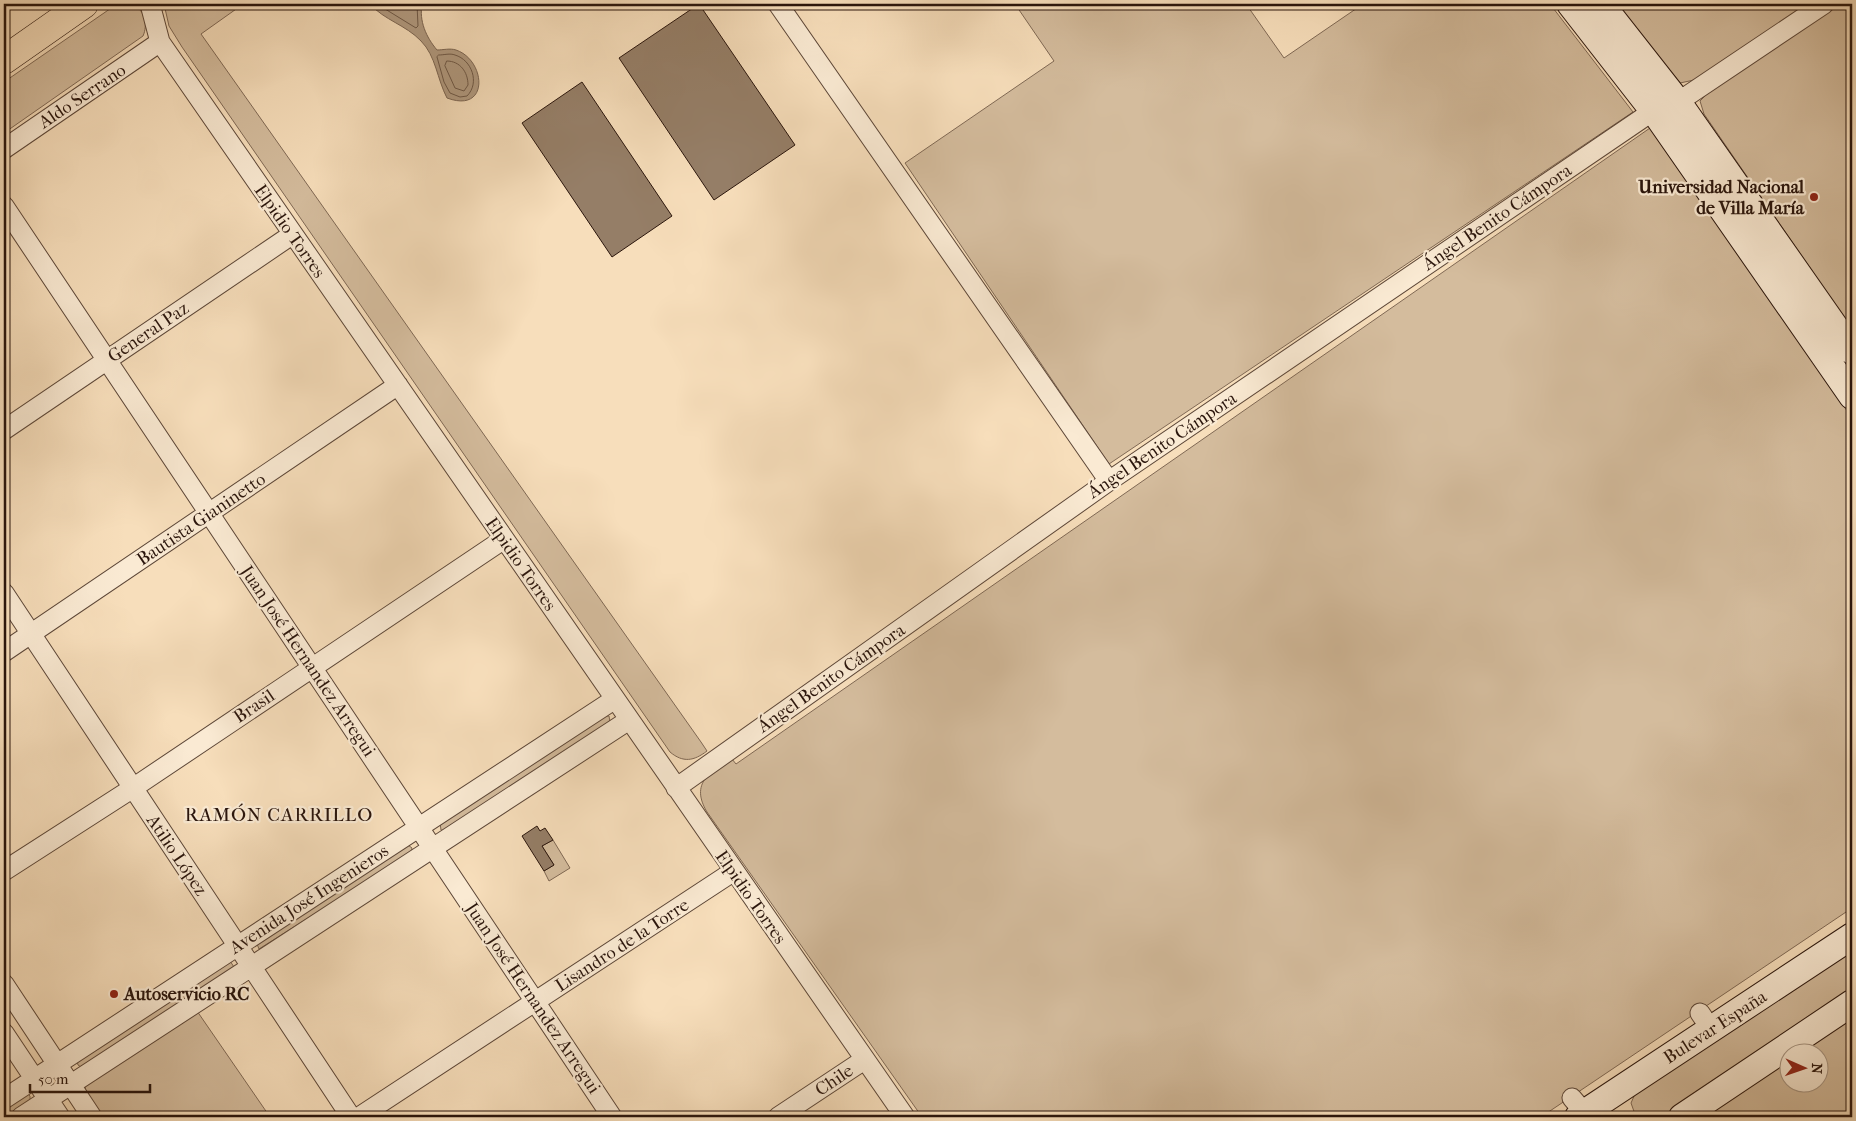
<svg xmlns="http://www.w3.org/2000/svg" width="1856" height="1121" font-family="'IM FELL French Canon',serif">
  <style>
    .green { fill: #d4bc9d; stroke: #7f6854 }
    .water { fill: #b19a80; stroke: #7b6552 }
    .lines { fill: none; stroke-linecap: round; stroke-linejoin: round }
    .shore { stroke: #6e5846; stroke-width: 1 }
    .building { fill: #957e67; stroke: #2a150c }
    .minor-casing { stroke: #5d4738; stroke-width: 21 }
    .secondary-casing { stroke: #2a150c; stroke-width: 28 }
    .primary-casing { stroke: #2a150c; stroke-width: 29 }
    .minor { stroke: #faead3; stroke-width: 19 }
    .secondary { stroke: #faead3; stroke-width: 26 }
    .primary { stroke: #f7debb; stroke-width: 28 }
    .poi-dot { fill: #8f2418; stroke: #faead3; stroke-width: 2 }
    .labels { text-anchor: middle; stroke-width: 4.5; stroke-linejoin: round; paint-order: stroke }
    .street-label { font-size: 18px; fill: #2a150c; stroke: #faead3 }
    .poi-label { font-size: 18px; font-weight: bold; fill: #2a150c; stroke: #faead3; text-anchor: end }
    .neighbourhood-label { font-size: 19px; letter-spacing: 1px; fill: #2a150c; stroke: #faead3 }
  </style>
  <rect width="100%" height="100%" fill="#f7debb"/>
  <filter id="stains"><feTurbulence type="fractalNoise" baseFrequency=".004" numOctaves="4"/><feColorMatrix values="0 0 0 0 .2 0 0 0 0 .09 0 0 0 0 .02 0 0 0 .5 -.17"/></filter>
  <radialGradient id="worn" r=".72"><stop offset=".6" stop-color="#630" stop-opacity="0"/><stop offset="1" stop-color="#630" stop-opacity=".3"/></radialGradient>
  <path class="green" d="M117,4C122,4 129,2 133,5C145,10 148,25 143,36L4,133V82Z
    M164,4H236L239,7L201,34L701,742L707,751C694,761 683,763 670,752L182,47L169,26Z
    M1015,4H1246L1284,58L1363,4H1550L1633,112L1109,464L905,163L1054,61Z
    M1615,4H1811L1694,80L1680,83Z
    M1838,4H1852V329L1704,114L1700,101L1708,93Z
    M1650,128L1852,418V908L1541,1117H922L707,812C701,802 697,790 705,779L732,759L736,764Z
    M605,716H609L610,722L445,831L441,830L440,823Z
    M553,840L570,868L549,881L544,871L554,865L542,846Z
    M408,845L412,848L411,853L259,949L257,944Z
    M1852,948V992L1663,1117H1636L1631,1103L1635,1094Z
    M230,961L234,967L81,1067L78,1065L77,1061Z
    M197,1011L270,1117H102L86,1093L85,1086Z
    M1852,1018V1117H1702L1788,1060V1084H1818V1054L1798,1053Z
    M28,1094L30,1096V1103L8,1117H4V1107Z"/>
  <path class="water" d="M370,4H422C419,21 426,37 437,50C443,50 450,48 456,50C486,60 490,114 447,98C437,79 436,56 421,41C406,25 384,20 370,4Z"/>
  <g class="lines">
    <path class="shore" d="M377,4L416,28L418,26L417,4
      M439,55C444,55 450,53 455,55C472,60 480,83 467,96L460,97L450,93L444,82L437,57Z
      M447,61C460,61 468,72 468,85L464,91L455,88L445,66Z"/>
  </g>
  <path class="building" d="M699,4L795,145L714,200L619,58Z
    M582,82L672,216L612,257L522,123Z
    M537,826L540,831L545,828L553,840L542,846L554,865L544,871L522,836Z"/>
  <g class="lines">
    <defs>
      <path id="minor" d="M150,4L160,42L905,1117
        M778,4L1109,481
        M1678,102L1824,4
        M4,149L160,42
        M4,206L612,1117
        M4,430L293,234
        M4,593L351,1117
        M4,652L398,385
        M676,788L1109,481L1653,111
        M4,871L133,788L504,539
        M4,984L92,1117
        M1700,1013L1711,1029
        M4,1033L60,1117
        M1572,1098L1588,1117
        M4,1099L615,699
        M21,1117L629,720
        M359,1117L734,871
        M778,1117L864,1060"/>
      <path id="secondary" d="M1570,4L1658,117L1852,396
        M1601,4L1678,102L1852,351
        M1578,1117L1852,936
        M1682,1117L1852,1003"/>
      <path id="primary" d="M4,60L84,4"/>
    </defs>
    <use href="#minor" class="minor-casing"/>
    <use href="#secondary" class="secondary-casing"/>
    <use href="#primary" class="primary-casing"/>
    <use href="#minor" class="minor"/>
    <use href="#secondary" class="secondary"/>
    <use href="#primary" class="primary"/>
  </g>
  <g class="poi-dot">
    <circle cx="1814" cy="197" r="5"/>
    <circle cx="114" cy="994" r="5"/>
  </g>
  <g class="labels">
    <g class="street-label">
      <text transform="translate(82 96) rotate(-34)" y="6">Aldo Serrano</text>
      <text transform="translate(1497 217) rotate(-34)" y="6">Ángel Benito Cámpora</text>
      <text transform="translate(290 231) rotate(55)" y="6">Elpidio Torres</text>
      <text transform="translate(148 332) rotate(-34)" y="6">General Paz</text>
      <text transform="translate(1162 445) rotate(-34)" y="6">Ángel Benito Cámpora</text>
      <text transform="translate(201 519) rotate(-34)" y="6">Bautista Gianinetto</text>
      <text transform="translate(521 564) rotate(55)" y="6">Elpidio Torres</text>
      <text transform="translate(308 661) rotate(56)" y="6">Juan José Hernandez Arregui</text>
      <text transform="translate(831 678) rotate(-35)" y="6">Ángel Benito Cámpora</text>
      <text transform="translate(254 706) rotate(-34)" y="6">Brasil</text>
      <text transform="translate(177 855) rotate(56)" y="6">Atilio López</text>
      <text transform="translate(751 897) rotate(55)" y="6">Elpidio Torres</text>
      <text transform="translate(309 899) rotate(-33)" y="6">Avenida José Ingenieros</text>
      <text transform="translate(622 945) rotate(-33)" y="6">Lisandro de la Torre</text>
      <text transform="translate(533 998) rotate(56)" y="6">Juan José Hernandez Arregui</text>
      <text transform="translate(1715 1027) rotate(-33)" y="6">Bulevar España</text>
      <text transform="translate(834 1080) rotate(-34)" y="6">Chile</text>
    </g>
    <g class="poi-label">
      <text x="1804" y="193">Universidad Nacional<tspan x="1804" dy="21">de Villa María</tspan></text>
      <text x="124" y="1000" text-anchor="start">Autoservicio RC</text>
    </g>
    <g class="neighbourhood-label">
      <text x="279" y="821">RAMÓN CARRILLO</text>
    </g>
  </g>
  <rect width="1856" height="1121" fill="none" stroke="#f7debb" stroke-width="20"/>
  <rect x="5" y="5" width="1846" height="1111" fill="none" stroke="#2a150c" stroke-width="2.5"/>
  <rect x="10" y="10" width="1836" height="1101" fill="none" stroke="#2a150c"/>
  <g transform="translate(1804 1068) rotate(92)"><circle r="24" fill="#faead3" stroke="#a79583"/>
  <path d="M0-4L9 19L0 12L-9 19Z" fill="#8f2418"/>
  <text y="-8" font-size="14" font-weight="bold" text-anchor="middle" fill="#2a150c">N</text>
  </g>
  <path d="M30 1084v8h120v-8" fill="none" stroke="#2a150c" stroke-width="2.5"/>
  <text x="38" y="1084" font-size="15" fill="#2a150c" stroke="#faead3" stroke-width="4" paint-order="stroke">50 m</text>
  <rect width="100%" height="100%" filter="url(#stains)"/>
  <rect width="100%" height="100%" fill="url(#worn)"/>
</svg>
